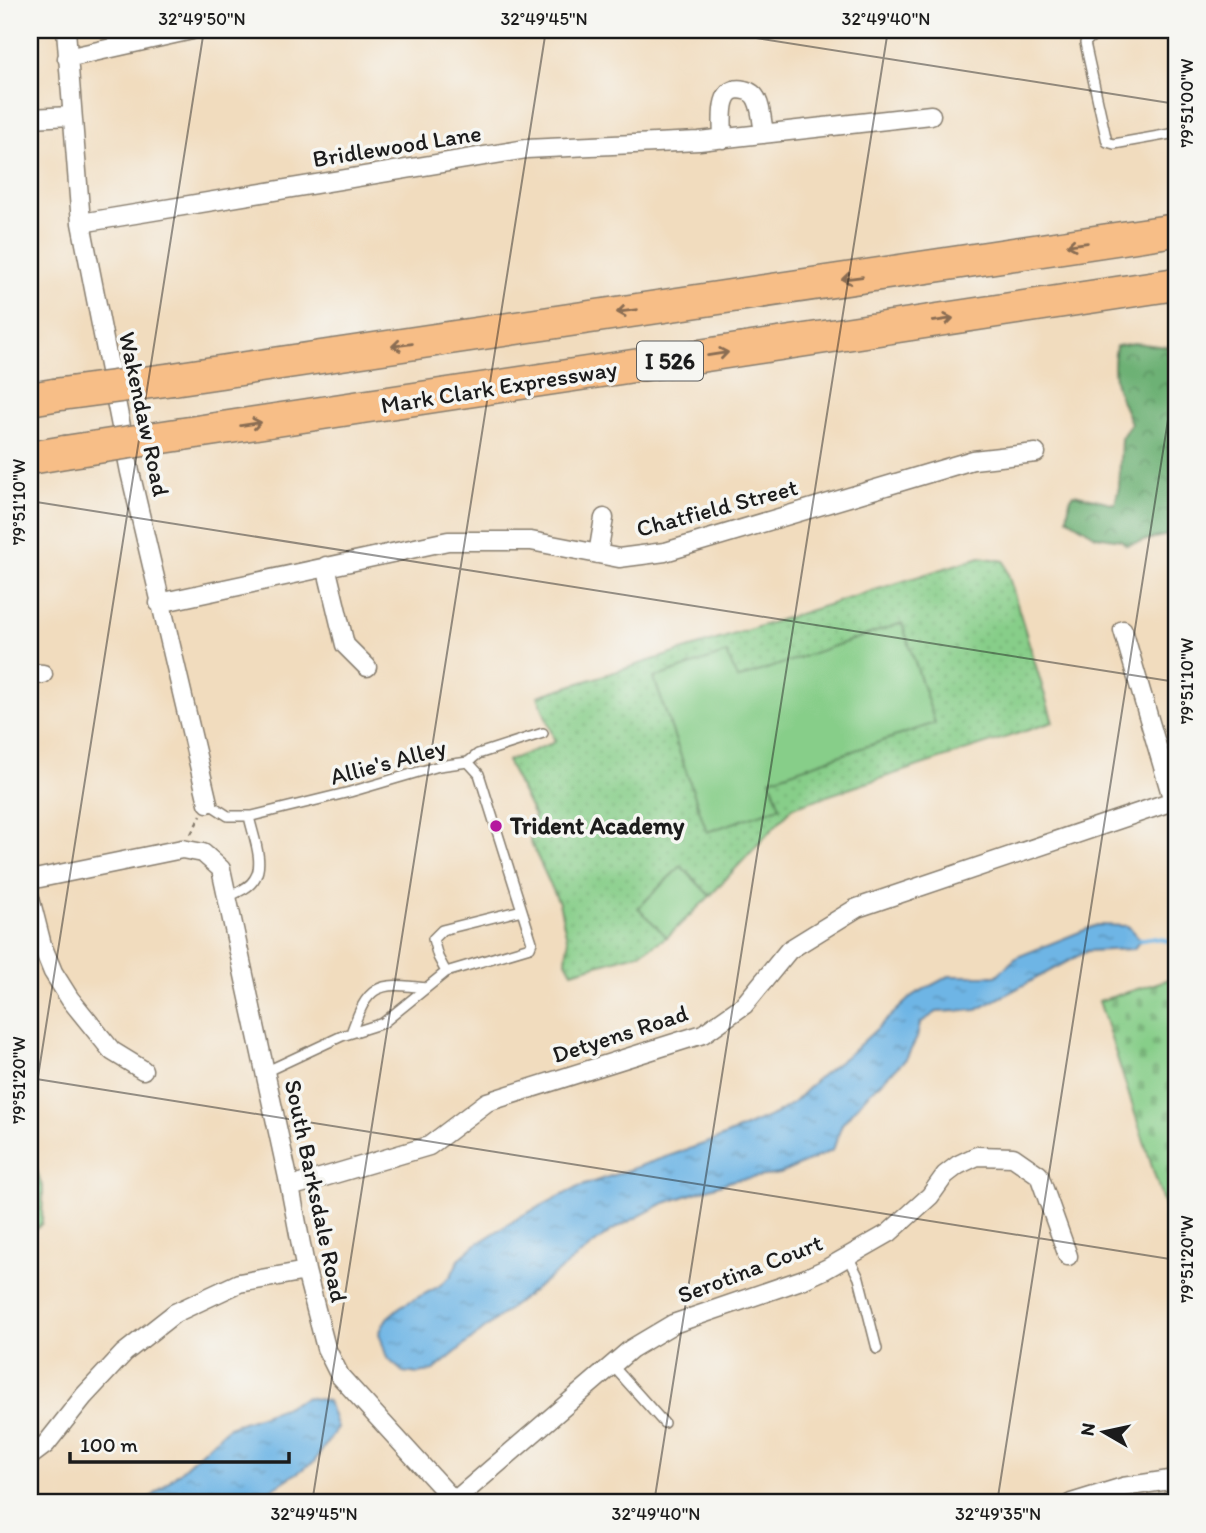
<svg xmlns="http://www.w3.org/2000/svg" width="1206" height="1533" font-family="Itim,sans-serif">
  <style>
    .grass { fill: url(#grass-dots); stroke: #527552; stroke-width: 2 }
    .forest { fill: url(#forest-crowns); stroke: #446648; stroke-width: 2 }
    .wetland { fill: url(#wetland-marsh); stroke: #527552; stroke-width: 2 }
    .cemetery { fill: url(#cemetery-stones); stroke: #527552; stroke-width: 2 }
    .green { fill: #87ce89; stroke: #527552; stroke-width: 2 }
    .water { fill: url(#water-ripples); stroke: #456880; stroke-width: 2 }
    .lines { fill: none; stroke-linecap: round; stroke-linejoin: round }
    .stream { stroke: #6eb5e5; stroke-width: 4.5 }
    .lane-casing { stroke: #867c6d; stroke-width: 12 }
    .street-casing { stroke: #867c6d; stroke-width: 21 }
    .highway-casing { stroke: #867c6d; stroke-width: 35 }
    .path { stroke: #867c6d; stroke-width: 2.5; stroke-dasharray: 5 5; stroke-linecap: butt }
    .lane { stroke: #fff; stroke-width: 9 }
    .street { stroke: #fff; stroke-width: 18 }
    .highway { stroke: #f7be87; stroke-width: 32 }
    .highway-bridge-casing { stroke: #867c6d; stroke-width: 35; stroke-linecap: butt }
    .highway-bridge { stroke: #f7be87; stroke-width: 32 }
    .oneway { stroke: #8a6d52 }
    .ticks { fill: none; stroke: #1c1c1c; stroke-width: 2; stroke-opacity: 0.45 }
    .poi-dot { fill: #b5179e; stroke: #f6f6f2; stroke-width: 2.5 }
    .labels { text-anchor: middle; stroke-width: 7; stroke-linejoin: round; paint-order: stroke }
    .shield { fill: #f6f6f2; stroke: #5d5d5c; stroke-width: 2 }
    .shield-label { font-size: 23px; font-weight: bold; fill: #1c1c1c }
    .street-label { font-size: 24px; fill: #1c1c1c; stroke: #f6f6f2 }
    .poi-label { font-size: 24px; font-weight: bold; fill: #1c1c1c; stroke: #f6f6f2; text-anchor: start }
    .neatline { fill: none; stroke: #1c1c1c; stroke-width: 2.5 }
    .ticks-label { font-size: 18px; text-anchor: middle; fill: #1c1c1c }
  </style>
  <defs>
    <pattern id="grass-dots" width="8" height="8" patternUnits="userSpaceOnUse" patternTransform="scale(1.75)"><rect width="8" height="8" fill="#87ce89"/><path d="M2 2h.1M6 6h.1" fill="none" stroke="#74b076" stroke-width="1.8" stroke-linecap="round"/></pattern>
    <pattern id="forest-crowns" width="20" height="18" patternUnits="userSpaceOnUse" patternTransform="scale(1.75)"><rect width="20" height="18" fill="#6db175"/><path d="M2 6a3 3 0 1 1 6 0M12 15a3 3 0 1 1 6 0" fill="none" stroke="#598f5f"/></pattern>
    <pattern id="wetland-marsh" width="20" height="14" patternUnits="userSpaceOnUse" patternTransform="scale(1.75)"><rect width="20" height="14" fill="#87ce89"/><path d="M1 5h8M5 5V1M11 12h8M15 12V8" fill="none" stroke="#74b076"/></pattern>
    <pattern id="cemetery-stones" width="16" height="16" patternUnits="userSpaceOnUse" patternTransform="scale(1.75)"><rect width="16" height="16" fill="#87ce89"/><path d="M2 7V4a2 2 0 0 1 4 0v3zM10 15v-3a2 2 0 0 1 4 0v3z" fill="#74b076"/></pattern>
    <pattern id="water-ripples" width="26" height="14" patternUnits="userSpaceOnUse" patternTransform="scale(1.75)"><rect width="26" height="14" fill="#6eb5e5"/><path d="M2 4q2-2 4 0t4 0M15 11q2-2 4 0t4 0" fill="none" stroke="#5a92b9"/></pattern>
  </defs>
  <rect width="100%" height="100%" fill="#f6f6f2"/>
  <filter id="ink" filterUnits="userSpaceOnUse"><feTurbulence type="fractalNoise" baseFrequency=".0143" numOctaves="2"/><feDisplacementMap in="SourceGraphic" scale="14" xChannelSelector="R" yChannelSelector="G"/><feConvolveMatrix kernelMatrix="1 2 1 2 8 2 1 2 1" color-interpolation-filters="sRGB"/></filter>
  <filter id="wash" filterUnits="userSpaceOnUse"><feTurbulence type="fractalNoise" baseFrequency=".00686" numOctaves="4" result="noise"/><feDisplacementMap in="SourceGraphic" scale="28" xChannelSelector="R" yChannelSelector="G"/><feGaussianBlur stdDeviation="1.57" result="paint"/><feColorMatrix in="noise" values="0 0 0 0 0 0 0 0 0 0 0 0 0 0 0 0 0 1.4 0 .05"/><feComposite in="paint" operator="in"/></filter>
  <g filter="url(#wash)">
    <rect width="100%" height="100%" fill="#f1dcbe"/>
    <path class="grass" d="M980,557L1004,561L1053,722L793,807L710,896L681,866L639,907L667,937L640,953L572,972L566,961L568,943L559,903L530,841L534,816L507,761L555,742L538,696Z"/>
    <path class="forest" d="M1134,343L1176,348V538L1168,535L1126,545L1121,540L1096,536L1067,518L1070,500L1074,494L1115,504L1119,487L1121,438L1131,423C1118,393 1110,380 1116,346Z"/>
    <path class="wetland" d="M30,1151L43,1189L42,1223L30,1236Z"/>
    <path class="cemetery" d="M1176,977V1242L1099,1001Z"/>
    <path class="green" d="M902,623L935,723L770,779L780,807L707,832L654,678L727,653L737,679Z
      M681,866L710,896L667,937L638,908Z"/>
    <path class="water" d="M1097,925L1128,926L1140,940L1134,949L1087,951L977,1010L937,1012L920,1023L917,1038L906,1059L865,1097L842,1124L833,1150L780,1174L734,1180L662,1204L611,1231L500,1316L434,1370L419,1374L403,1372L387,1358L379,1333L387,1318L401,1306L438,1287L451,1276L459,1259L475,1245L523,1215L576,1188L715,1140L775,1114L794,1102L818,1078L853,1051L913,995L949,976H996L1017,957Z
      M307,1397L328,1401L337,1428L314,1462L275,1487L255,1503H145L229,1427L283,1408Z"/>
    <g class="lines">
      <path class="stream" d="M1140,940L1152,938L1176,942"/>
    </g>
  </g>
  <g filter="url(#ink)">
    <g class="lines">
      <defs>
        <path id="lane" d="M1130,30L1091,37L1085,43L1107,142L1114,144L1176,133
          M468,762L478,754L543,733
          M208,803L228,816H252L350,792L439,766L468,762L479,774L532,942L530,947L446,972L383,1023L342,1036L265,1072
          M227,897C236,893 250,888 255,878C265,862 252,833 249,816
          M446,972L438,957L433,939L442,930L522,910
          M351,1033C368,986 375,981 426,988
          M848,1256L859,1278L877,1349
          M612,1365L664,1423"/>
        <path id="street" d="M66,30L81,223L130,472L208,803
          M67,58L192,30
          M30,118L72,116
          M723,139C723,123 717,84 744,90C750,91 755,95 757,100C762,110 762,123 764,134
          M81,223L526,149L699,141L931,115
          M598,554L604,518
          M326,566L345,645L367,667
          M159,603L448,541H531L619,558L665,552L973,460L1036,453
          M1123,630L1173,801
          M30,673L43,674
          M30,880L182,849L203,853L221,869L290,1187L306,1271L326,1348L340,1376L456,1503
          M30,898L42,945L53,972L70,999L112,1051L143,1070
          M290,1187L429,1146L487,1102L703,1034L744,1005L789,950L857,908L1176,800
          M30,1456L46,1444L84,1396L124,1353L175,1313L239,1283L306,1271
          M452,1503L631,1349L673,1324L804,1279L826,1269L889,1233L930,1196L945,1175L958,1165L977,1156L1013,1157L1039,1175L1068,1256
          M1071,1503L1123,1487L1176,1479"/>
        <path id="highway" d="M173,379L1176,230
          M30,399L54,395
          M183,434L1176,284
          M30,458L65,452"/>
      </defs>
      <use href="#lane" class="lane-casing"/>
      <use href="#street" class="street-casing"/>
      <use href="#highway" class="highway-casing"/>
      <path class="path" d="M191,834L201,815"/>
      <use href="#lane" class="lane"/>
      <use href="#street" class="street"/>
      <use href="#highway" class="highway"/>
      <defs>
        <path id="highway-bridge" d="M54,395L173,379
          M65,452L183,434"/>
      </defs>
      <use href="#highway-bridge" class="highway-bridge-casing"/>
      <use href="#highway-bridge" class="highway-bridge"/>
    </g>
    <defs><path id="oneway-shaft" d="M-6 0H5M1.5-3L5.5 0L1.5 3" fill="none" stroke-width="1.6" stroke-linecap="round" stroke-linejoin="round" transform="scale(1.75)"/></defs>
    <g class="oneway">
      <use href="#oneway-shaft" transform="translate(1077 244) rotate(172)"/>
      <use href="#oneway-shaft" transform="translate(852 278) rotate(172)"/>
      <use href="#oneway-shaft" transform="translate(627 311) rotate(172)"/>
      <use href="#oneway-shaft" transform="translate(943 320) rotate(-9)"/>
      <use href="#oneway-shaft" transform="translate(402 345) rotate(172)"/>
      <use href="#oneway-shaft" transform="translate(718 354) rotate(-9)"/>
      <use href="#oneway-shaft" transform="translate(251 424) rotate(-9)"/>
    </g>
  </g>
  <path class="ticks" d="M705,30L1176,104M30,501L1176,682M30,1078L1176,1260M30,1127L204,30M312,1503L546,30M654,1503L888,30M997,1503L1176,369"/>
  <circle class="poi-dot" cx="496" cy="826" r="7"/>
  <g class="labels">
    <rect class="shield" x="637" y="341.5" width="66" height="39" rx="5"/>
    <g class="shield-label">
      <text x="670" y="369">I 526</text>
    </g>
    <g class="street-label">
      <text transform="translate(397 146) rotate(-9)" y="8">Bridlewood Lane</text>
      <text transform="translate(499 387) rotate(-9)" y="8">Mark Clark Expressway</text>
      <text transform="translate(144 414) rotate(78)" y="8">Wakendaw Road</text>
      <text transform="translate(717 508) rotate(-15)" y="8">Chatfield Street</text>
      <text transform="translate(388 762) rotate(-15)" y="8">Allie's Alley</text>
      <text transform="translate(620 1034) rotate(-18)" y="8">Detyens Road</text>
      <text transform="translate(316 1191) rotate(78)" y="8">South Barksdale Road</text>
      <text transform="translate(750 1269) rotate(-21)" y="8">Serotina Court</text>
    </g>
    <g class="poi-label">
      <text x="510" y="834">Trident Academy</text>
    </g>
  </g>
  <rect width="1206" height="1533" fill="none" stroke="#f6f6f2" stroke-width="77"/>
  <g transform="translate(1104 1432) rotate(279)" stroke="#f6f6f2" stroke-width="5" paint-order="stroke">
  <path d="M0-5L12 26L0 18L-12 26Z" fill="#1c1c1c"/>
  <text y="-10" font-size="19" font-weight="bold" text-anchor="middle" fill="#1c1c1c">N</text>
  </g>
  <path d="M70 1452v10h219v-10" fill="none" stroke="#1c1c1c" stroke-width="3.5"/>
  <text x="80" y="1452" font-size="21" fill="#1c1c1c" stroke="#f6f6f2" stroke-width="5" paint-order="stroke">100 m</text>
  <rect x="38" y="38" width="1130" height="1456" class="neatline"/>
  <g class="ticks-label">
    <text x="202" y="25">32°49'50"N</text>
    <text x="544" y="25">32°49'45"N</text>
    <text x="886" y="25">32°49'40"N</text>
    <text transform="translate(1187 103) rotate(-90)" y="6">79°51'00"W</text>
    <text transform="translate(19 502) rotate(-90)" y="6">79°51'10"W</text>
    <text transform="translate(1187 681) rotate(-90)" y="6">79°51'10"W</text>
    <text transform="translate(19 1080) rotate(-90)" y="6">79°51'20"W</text>
    <text transform="translate(1187 1259) rotate(-90)" y="6">79°51'20"W</text>
    <text x="314" y="1520">32°49'45"N</text>
    <text x="656" y="1520">32°49'40"N</text>
    <text x="998" y="1520">32°49'35"N</text>
  </g>
</svg>
